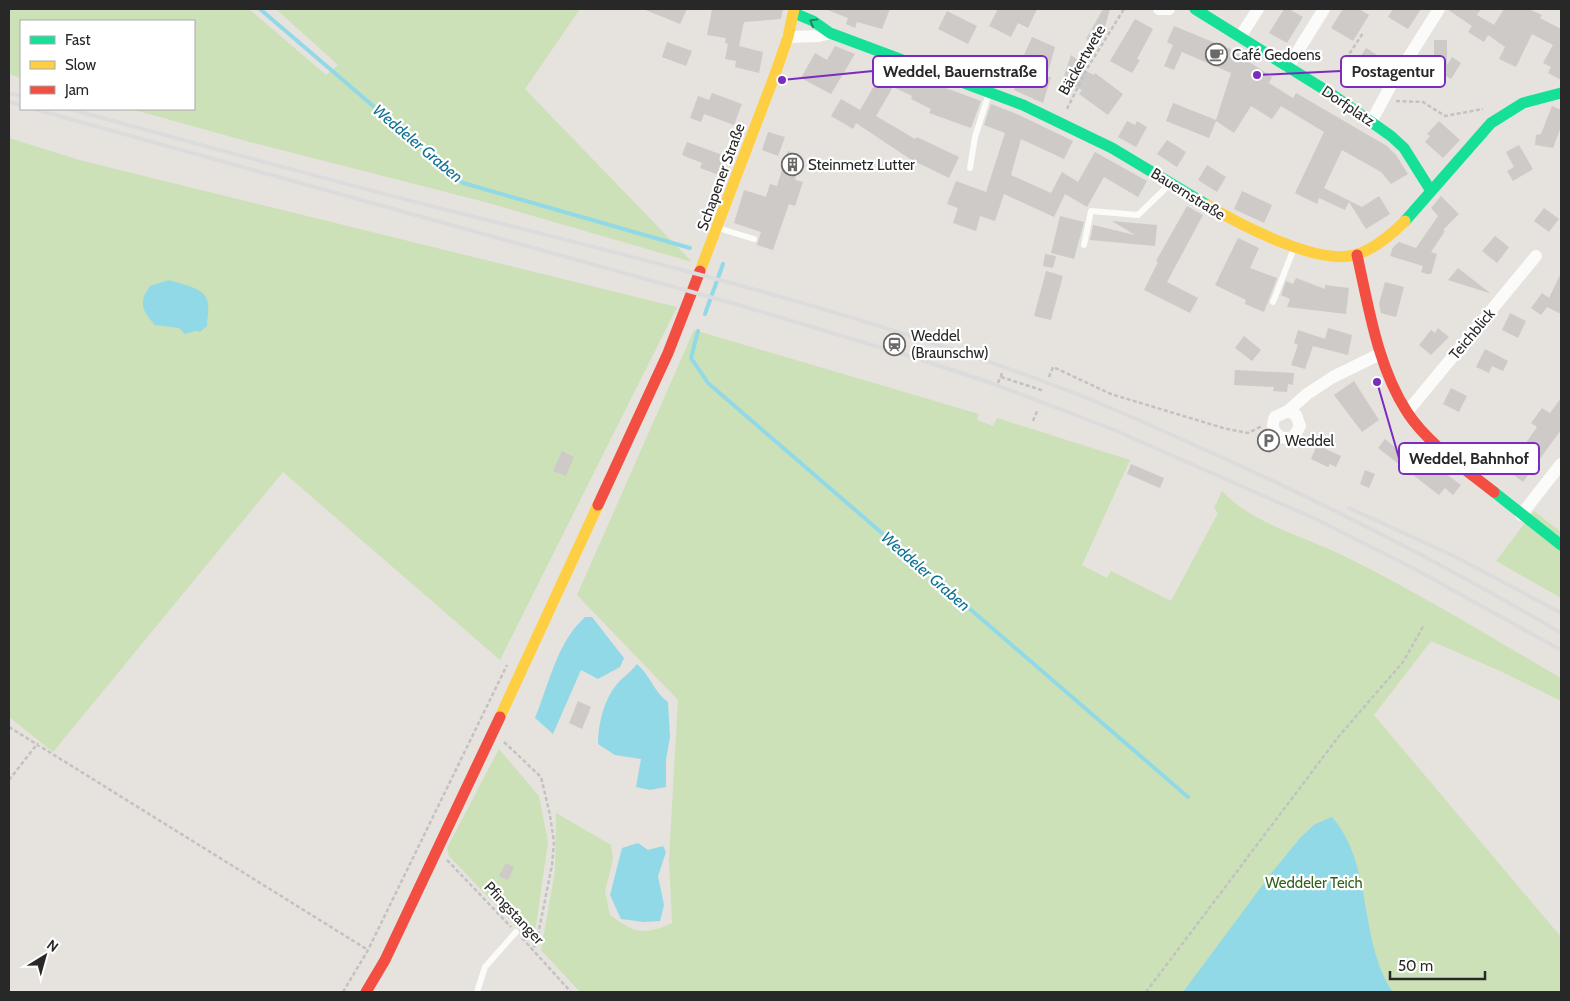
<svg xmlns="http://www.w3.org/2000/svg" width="1570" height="1001" font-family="Cabin,sans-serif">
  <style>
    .green { fill: #cce1b7 }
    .water { fill: #92d9e7 }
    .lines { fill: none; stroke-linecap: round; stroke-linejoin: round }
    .stream { stroke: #92d9e7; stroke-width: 4 }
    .building { fill: #cdcac7 }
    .path { stroke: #c3c2c2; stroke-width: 2.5; stroke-dasharray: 4 2.5; stroke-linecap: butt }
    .lane { stroke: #fbfbfa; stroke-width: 6 }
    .street { stroke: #fbfbfa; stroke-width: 12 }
    .fast { stroke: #16e098; stroke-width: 11 }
    .slow { stroke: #ffcf43; stroke-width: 11 }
    .jam { stroke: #f24e42; stroke-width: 11 }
    .rail { stroke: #dddcdd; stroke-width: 4 }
    .oneway { stroke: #1f8460 }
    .labels { text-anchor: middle; stroke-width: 4.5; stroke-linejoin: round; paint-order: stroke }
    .poi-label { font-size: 15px; fill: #282828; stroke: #fff; text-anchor: start }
    .street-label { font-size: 15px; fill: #282828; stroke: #fff }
    .park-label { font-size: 15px; fill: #30621b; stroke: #fff }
    .water-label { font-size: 16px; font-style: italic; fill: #107394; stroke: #fff }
    .leader { fill: none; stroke: #7b2cbf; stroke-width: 2 }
    .callout-dot { fill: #7b2cbf; stroke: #fff; stroke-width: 2 }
    .callout { fill: #fff; stroke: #7b2cbf; stroke-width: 2 }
    .callout-label { font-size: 16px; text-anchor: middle; font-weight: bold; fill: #282828 }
  </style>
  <rect width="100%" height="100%" fill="#e6e2de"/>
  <path class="green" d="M9,9H249L326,75L338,65L276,9H580L525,89L692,262L485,202L246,141L131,109H194V21H21V78L9,74Z
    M9,138L83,161L677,307L500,660L283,472L53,752L9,717Z
    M694,330L979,414L977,420L993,426L997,418L1130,460L1082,565L1107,578L1111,571L1171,601L1218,513L1214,508L1222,491C1253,524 1303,536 1342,555C1417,592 1489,636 1561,678V701L1500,671L1431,641L1374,715L1561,937V992H580L541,950L555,871L556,813L611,845L613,859L605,891L610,915C635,933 643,936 672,923L669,859L678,700L577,595Z
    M1534,511L1561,532V598L1496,561Z
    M499,749L539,796L548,842L534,939L531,942L449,856L447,848Z"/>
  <path class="water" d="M169,280C182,285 208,287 208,305C209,312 207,319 207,326L200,332L195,331L185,334L179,328L155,325C142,311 138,302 150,286Z
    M585,617H592L624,658L620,667L598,679L581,670L553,734L535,718C550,682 556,644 585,617Z
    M637,664C650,675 654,692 668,702L670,737L666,760V787L650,790L636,787L641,759L615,755L598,744C598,724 604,699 617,684C623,677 631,672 637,664Z
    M1332,817C1374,865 1358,941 1393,992H1183L1273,871L1300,838L1315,824Z
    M638,843L648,850L663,846L666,852L658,876L664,905L660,921L644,922L621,919L610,895L622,848Z"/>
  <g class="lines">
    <path class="stream" d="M260,9L463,183L690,248
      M705,314L723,264
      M698,331L691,358L708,383L1188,797"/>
  </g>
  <path class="building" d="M643,9H687L680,24Z
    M712,9H783L781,19L744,22L739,46L763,52L759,73L735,67L736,61L725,59L728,44L725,43L726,38L707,35Z
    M825,9H890L882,29L857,22L855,28L846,24L848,18Z
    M998,9H1037L1028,28L1018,23L1011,37L989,26Z
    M1103,9H1110L1104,30L1096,44L1086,39Z
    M1284,9H1289L1303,17L1287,43L1269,33Z
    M1343,9H1359L1369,15L1353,41L1331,28Z
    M1393,9H1421L1408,29L1388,17Z
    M1447,9H1481L1477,15L1494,25L1504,9H1529L1542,15L1540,18L1561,29V80L1548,73L1551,67L1543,63L1553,45L1532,34L1516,67L1499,59L1505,47L1488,35L1484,42L1468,32L1472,26Z
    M947,11L977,26L968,44L938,29Z
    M1135,19L1153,29L1137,59L1140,60L1132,73L1110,61Z
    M1174,26L1230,49L1272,77L1269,83L1293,98L1296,93L1387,146L1396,155L1408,174L1391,184L1381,172L1342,150L1324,188L1362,207L1379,196L1390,214L1366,229L1349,202L1345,210L1319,198L1317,204L1295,193L1324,132L1281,106L1272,119L1251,106L1234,133L1216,121L1209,138L1166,121L1173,103L1216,120L1231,73L1182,52L1174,70L1164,66L1173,45L1167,42Z
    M1032,37L1055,47L1047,76L1051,77L1043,103L1014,90L1020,72L1017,71Z
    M1434,40H1447V65L1452,57L1461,63L1451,79L1434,69Z
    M667,42L692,51L686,66L662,57Z
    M835,46L855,54L831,94L801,78L815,53L827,60Z
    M1366,48L1385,60L1377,73L1357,62Z
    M1071,55L1080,62L1077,67L1094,75L1095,73L1123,94L1108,115L1079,94L1082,90L1067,83L1065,87L1061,85Z
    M884,69L904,82L908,74L981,101L971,128L929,113L931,109L911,99L912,96L893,87L876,116L915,139L917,137L959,157L949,178L910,159L856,123L853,129L831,116L841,99L860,110Z
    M712,93L742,104L734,125L704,114L701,122L690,118L698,96L709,100Z
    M991,104L1019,115L1073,141L1064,159L1021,139L1011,175L1051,193L1062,172L1078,182L1095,152L1147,181L1138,197L1104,177L1087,207L1065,194L1054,217L1004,194L995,221L980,216L976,231L953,223L958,208L947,204L956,181L986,192L1005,133L984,125Z
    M1552,106L1561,110V127L1553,148L1535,145L1536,135L1541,134Z
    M1127,121L1135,125L1137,121L1147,127L1136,147L1118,137Z
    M1439,121L1460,140L1443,158L1425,142L1430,136L1427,134Z
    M768,132L785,137L778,156L762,150Z
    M1167,140L1186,152L1177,167L1157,154Z
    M687,142L725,156L719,175L700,168L702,163L682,155Z
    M1519,145L1533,169L1513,181L1507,171L1514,167L1506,152Z
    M788,151L802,156L795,180L803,182L795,206L789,204L773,250L757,245L761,232L734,223L744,190L766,197L770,184L777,186Z
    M1207,165L1226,177L1217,192L1198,180Z
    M1242,191L1272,205L1264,223L1234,209Z
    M1441,196L1459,214L1443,230L1445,231L1431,252L1437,254L1431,274H1427L1421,272L1423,266L1390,256L1393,247L1399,242L1416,248L1438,216L1431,208Z
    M1187,206L1203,215L1167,282L1198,298L1190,313L1144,290L1158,262L1156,261Z
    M1544,208L1559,219L1549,232L1534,221Z
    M1060,216L1084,222L1074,259L1051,253Z
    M1112,221L1157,225L1155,246L1090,240L1093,225L1135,235Z
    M1495,236L1509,247L1497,263L1482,251Z
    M1238,238L1259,248L1250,268L1277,278L1264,312L1245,304L1246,300L1215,285Z
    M1045,254L1056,256L1053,268L1043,266Z
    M1458,268L1490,293H1489L1448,280Z
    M1046,271L1063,276L1051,320L1034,316Z
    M1561,273V314L1547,307L1541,315L1531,308L1542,293L1549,298Z
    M1296,278L1325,289V285L1349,288L1346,314L1287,307L1290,299L1281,295L1286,281L1293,284Z
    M1385,282L1404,287L1396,317L1381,313L1379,304Z
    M1510,313L1526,321L1518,338L1502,330Z
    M1328,328L1352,335L1348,355L1313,346L1305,369L1291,365L1298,345L1294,343L1298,330L1325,339Z
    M1438,328L1449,337L1431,355L1419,345L1431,330L1435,333Z
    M1244,336L1261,350L1252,361L1235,348Z
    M1485,349L1508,361L1503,371L1492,366L1489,373L1476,367Z
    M1235,370L1294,373L1293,385L1288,384L1287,392L1273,391L1274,387L1234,385Z
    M1354,381L1379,420L1362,432L1334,395Z
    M1451,388L1467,396L1459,412L1443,404Z
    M1561,398V430L1523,482L1507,470L1537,427L1531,423L1542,408L1550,413Z
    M1385,439L1398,450L1404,442L1461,485L1453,495L1445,488L1439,495L1378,448Z
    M1317,445L1341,456L1336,467L1330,464L1328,467L1311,459Z
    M562,451L574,457L566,476L553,471Z
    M1131,464L1164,478L1160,488L1127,474Z
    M1365,470L1375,474L1369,488L1360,484Z
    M578,701L591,707L582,729L569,723Z
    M506,863L514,867L508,880L499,876Z"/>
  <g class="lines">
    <path class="path" d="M1346,59L1363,33
      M1396,101L1423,102L1445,116L1483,109
      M1067,109L1088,67L1124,9
      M1001,377L1044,391
      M1049,377L1053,367L1111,394L1223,428L1248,433L1262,426
      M998,383L1003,371
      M1033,421L1038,409
      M9,727L368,950
      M504,742L541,777L550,815L554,842L552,865L537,940L533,950
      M9,780L38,743
      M447,860L511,927
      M522,938L571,992
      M343,992L368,950L507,665
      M1146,992L1339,736L1403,662L1424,625"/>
    <path class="lane" d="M970,168L975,137L989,93
      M718,228L754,239
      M1084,245L1091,211L1138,215L1170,184
      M1273,302L1294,248
      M477,992L485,967L516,932"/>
    <path class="street" d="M1159,9H1169
      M788,37L819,36L830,33
      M1240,37L1258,9
      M1288,67L1324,9
      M1371,122L1390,87L1439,9
      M1288,411L1296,415L1300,426L1294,436C1280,443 1268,430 1275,417L1288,411L1307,394L1333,377L1380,354
      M1407,412L1536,256
      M1521,515L1561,464"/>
    <path class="fast" d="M1195,9L1330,93L1391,136L1404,148L1431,191
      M794,13L813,21L830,33L1023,105L1112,148L1207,205
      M1405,221L1491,123L1523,103L1561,93
      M1494,492L1561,545"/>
    <path class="slow" d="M1207,205C1239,224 1321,268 1358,254C1376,248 1391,235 1405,221
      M700,271L774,77L788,37L794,9
      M500,717L598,505"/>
    <path class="jam" d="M1357,255C1369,308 1377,365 1407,412C1427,443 1465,469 1494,492
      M598,505L668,353L700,271
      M366,992L385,960L500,717"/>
    <path class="rail" d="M9,93L21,96
      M9,102L21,105
      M34,109L739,305L919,359L994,384L1112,429L1316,519L1413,568L1561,650
      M69,109C195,143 320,178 447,210C651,261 855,311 1053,385C1100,402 1146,423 1192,444C1319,500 1442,563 1561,633
      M1349,508L1456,557L1561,613"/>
  </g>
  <defs><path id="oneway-chevron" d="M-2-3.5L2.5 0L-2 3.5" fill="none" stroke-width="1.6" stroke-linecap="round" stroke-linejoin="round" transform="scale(1.25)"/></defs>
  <use class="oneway" href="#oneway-chevron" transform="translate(813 22) rotate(-151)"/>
  <defs>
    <symbol id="cafe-ring" viewBox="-11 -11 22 22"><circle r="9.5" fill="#fff" stroke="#6a6968" stroke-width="1.5"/><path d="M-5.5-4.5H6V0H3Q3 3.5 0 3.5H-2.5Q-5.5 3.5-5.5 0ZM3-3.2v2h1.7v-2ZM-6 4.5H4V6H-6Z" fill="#6a6968"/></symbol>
    <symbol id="building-ring" viewBox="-11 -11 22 22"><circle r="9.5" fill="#fff" stroke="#6a6968" stroke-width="1.5"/><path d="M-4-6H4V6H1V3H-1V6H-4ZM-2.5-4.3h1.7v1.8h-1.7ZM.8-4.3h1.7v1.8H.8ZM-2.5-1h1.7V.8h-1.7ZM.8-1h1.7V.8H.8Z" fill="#6a6968"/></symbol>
    <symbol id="station-ring" viewBox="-11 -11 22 22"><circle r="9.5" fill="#fff" stroke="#6a6968" stroke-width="1.5"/><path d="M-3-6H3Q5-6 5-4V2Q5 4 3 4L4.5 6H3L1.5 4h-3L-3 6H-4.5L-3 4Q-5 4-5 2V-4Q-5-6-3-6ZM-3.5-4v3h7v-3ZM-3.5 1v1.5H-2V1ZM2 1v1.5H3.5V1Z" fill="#6a6968"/></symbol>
    <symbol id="parking-ring" viewBox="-11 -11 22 22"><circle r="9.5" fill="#fff" stroke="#6a6968" stroke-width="1.5"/><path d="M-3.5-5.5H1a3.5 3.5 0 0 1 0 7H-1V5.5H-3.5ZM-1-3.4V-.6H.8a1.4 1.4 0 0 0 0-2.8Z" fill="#6a6968"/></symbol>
  </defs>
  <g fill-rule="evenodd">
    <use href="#cafe-ring" x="1204" y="42" width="25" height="25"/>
    <use href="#building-ring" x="780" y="152" width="25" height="25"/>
    <use href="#station-ring" x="882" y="332" width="25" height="25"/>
    <use href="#parking-ring" x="1256" y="428" width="25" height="25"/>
  </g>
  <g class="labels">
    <g class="poi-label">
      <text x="1232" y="60">Café Gedoens</text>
      <text x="808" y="170">Steinmetz Lutter</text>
      <text x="911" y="341">Weddel<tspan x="911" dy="17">(Braunschw)</tspan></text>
      <text x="1285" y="446">Weddel</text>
    </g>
    <g class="street-label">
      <text transform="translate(1082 60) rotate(-60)" y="5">Bäckertwete</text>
      <text transform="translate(1348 106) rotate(34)" y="5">Dorfplatz</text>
      <text transform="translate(721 177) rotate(-70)" y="5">Schapener Straße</text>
      <text transform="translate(1188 194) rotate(32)" y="5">Bauernstraße</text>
      <text transform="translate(1472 334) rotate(-50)" y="5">Teichblick</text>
      <text transform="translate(514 913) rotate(47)" y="5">Pfingstanger</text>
    </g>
    <g class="park-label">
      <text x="1314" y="888">Weddeler Teich</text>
    </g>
    <g class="water-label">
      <text transform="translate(418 143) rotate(40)" y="6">Weddeler Graben</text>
      <text transform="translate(926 571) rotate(41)" y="6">Weddeler Graben</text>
    </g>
  </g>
  <path class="leader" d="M1257 75L1341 71M782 80L873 71M1377 382L1399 458"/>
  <g class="callout-dot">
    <circle cx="1257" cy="75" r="5"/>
    <circle cx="782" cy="80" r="5"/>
    <circle cx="1377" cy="382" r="5"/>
  </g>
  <g class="callout">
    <rect x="1341" y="56" width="104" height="31" rx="5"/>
    <rect x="873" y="56" width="174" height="31" rx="5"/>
    <rect x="1399" y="443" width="140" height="31" rx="5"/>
  </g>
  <g class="callout-label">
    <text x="1393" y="77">Postagentur</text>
    <text x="960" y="77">Weddel, Bauernstraße</text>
    <text x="1469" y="464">Weddel, Bahnhof</text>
  </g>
  <rect width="1570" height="1001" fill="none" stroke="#282828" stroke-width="20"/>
  <rect x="20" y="20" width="175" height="90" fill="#ffffff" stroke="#a9a9a9"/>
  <rect x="30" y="36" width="25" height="8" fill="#16e098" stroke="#a9a9a9"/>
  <text x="65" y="45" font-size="15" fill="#282828">Fast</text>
  <rect x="30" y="61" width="25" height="8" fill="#ffcf43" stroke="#a9a9a9"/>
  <text x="65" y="70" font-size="15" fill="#282828">Slow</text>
  <rect x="30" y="86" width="25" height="8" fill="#f24e42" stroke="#a9a9a9"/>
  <text x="65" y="95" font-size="15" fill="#282828">Jam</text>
  <g transform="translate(45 956) rotate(37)" stroke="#ffffff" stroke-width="4" paint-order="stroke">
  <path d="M0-4L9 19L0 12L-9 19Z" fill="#282828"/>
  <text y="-8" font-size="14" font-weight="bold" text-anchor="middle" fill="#282828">N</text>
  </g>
  <path d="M1390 971v8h95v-8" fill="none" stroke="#282828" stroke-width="2.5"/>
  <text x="1398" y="971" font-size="15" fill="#282828" stroke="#ffffff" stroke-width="4" paint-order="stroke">50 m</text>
</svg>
